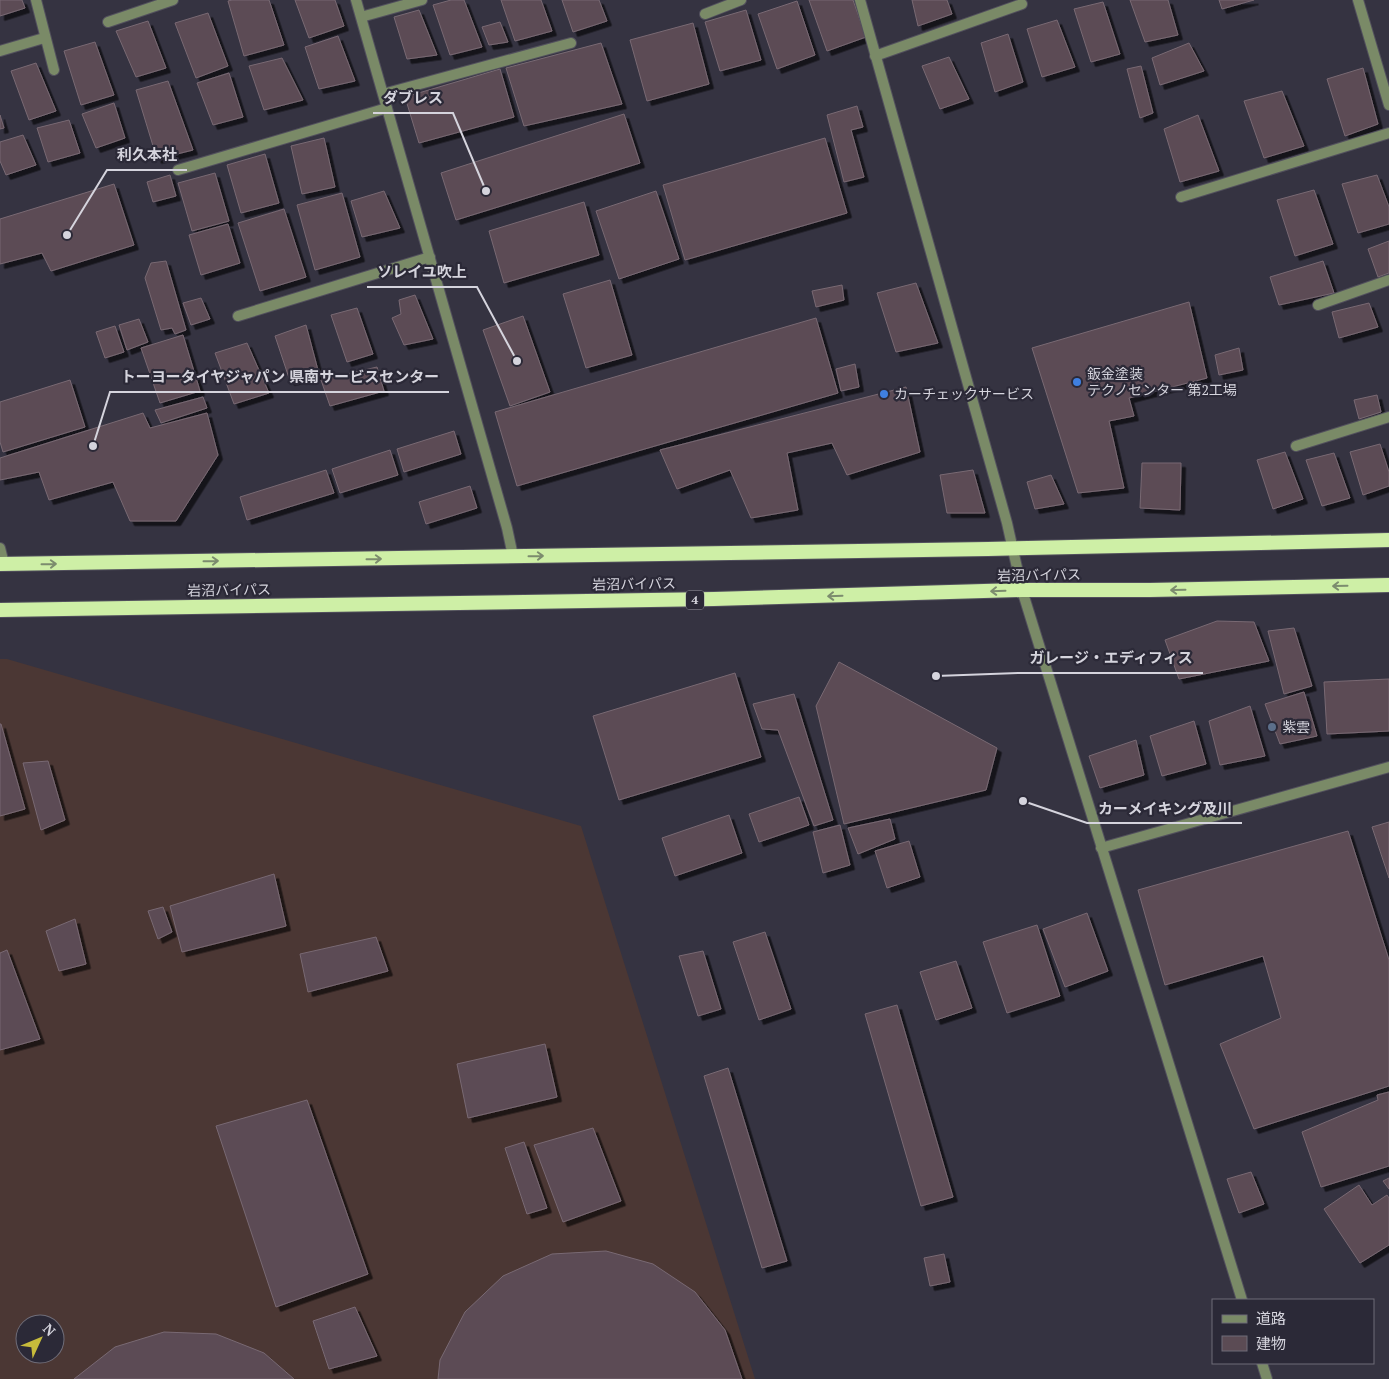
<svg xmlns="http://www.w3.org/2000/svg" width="1389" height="1379" font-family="'PT Serif','Noto Sans JP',serif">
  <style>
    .industrial { fill: #4b3734; fill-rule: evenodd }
    .building { fill: #5b4b54; stroke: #796973; filter: url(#shadow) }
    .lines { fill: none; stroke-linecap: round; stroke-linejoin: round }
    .minor-casing { stroke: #52505d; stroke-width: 12 }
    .trunk-casing { stroke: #52505d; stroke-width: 16 }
    .minor { stroke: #7a8a67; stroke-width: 10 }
    .trunk { stroke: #ceefa6; stroke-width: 14 }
    .oneway { stroke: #7c8c6e }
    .shop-dot { fill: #3f7fe0; stroke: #2b2937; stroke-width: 2 }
    .service-dot { fill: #5c6f8a; stroke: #2b2937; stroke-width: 2 }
    .labels { text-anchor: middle; stroke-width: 4.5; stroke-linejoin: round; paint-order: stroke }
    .shield { fill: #2b2937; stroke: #a2a1ab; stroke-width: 1 }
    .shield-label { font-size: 12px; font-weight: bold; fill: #d5d4dd }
    .poi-label { font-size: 14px; fill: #d5d4dd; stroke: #2b2937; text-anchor: start }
    .street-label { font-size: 14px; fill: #d5d4dd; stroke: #2b2937 }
    .leader { fill: none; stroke: #d5d4dd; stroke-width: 2 }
    .callout-dot { fill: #d5d4dd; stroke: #2b2937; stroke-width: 2 }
    .callout-label { font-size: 15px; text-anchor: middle; font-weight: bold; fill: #d5d4dd; stroke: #2b2937; stroke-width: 4.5; stroke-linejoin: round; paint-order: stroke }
  </style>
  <defs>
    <filter id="shadow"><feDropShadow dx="4.5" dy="4.5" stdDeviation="0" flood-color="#0009"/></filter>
  </defs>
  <rect width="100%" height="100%" fill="#353341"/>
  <path class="industrial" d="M0,659H7L581,826L755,1379H0ZM25,1324H55V1354H25Z"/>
  <path class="building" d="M0,0H22L25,8L0,16Z
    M232,0H269L284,45L244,56L228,1Z
    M295,0H335L344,26L309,38Z
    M451,0H464L482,47L450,55L433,5Z
    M501,0H541L552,31L515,41Z
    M562,0H599L607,21L573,32Z
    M809,0H853L866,37L827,51Z
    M912,0H947L952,14L918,26Z
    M1130,0H1168L1178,35L1145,42Z
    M1219,0H1254L1222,9Z
    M797,1L815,55L777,69L758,14Z
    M1103,2L1120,54L1091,62L1074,9Z
    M419,10L437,55L407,59L394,17Z
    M746,10L761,60L720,71L705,22Z
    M208,13L228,66L196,78L175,23Z
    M1057,20L1075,67L1042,77L1027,29Z
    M148,21L166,68L136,77L116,31Z
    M500,22L508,42L489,45L482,27Z
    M693,23L709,84L647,101L630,40Z
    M1008,34L1023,82L995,92L981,43Z
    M338,36L355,81L319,89L305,47Z
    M95,42L114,95L81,105L64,51Z
    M601,43L622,104L524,126L506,68Z
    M1189,43L1204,71L1160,85L1152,58Z
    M949,57L969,99L940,109L922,66Z
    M282,58L303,100L264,110L249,66Z
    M36,63L56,111L29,120L11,71Z
    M1141,66L1153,113L1140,118L1127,69Z
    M1363,68L1378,124L1345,136L1327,79Z
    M500,69L514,117L419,143L405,97Z
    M229,73L243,117L213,125L197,83Z
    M168,81L193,150L157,159L136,90Z
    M1282,91L1304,146L1264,158L1244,101Z
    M114,103L125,138L96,148L82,114Z
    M857,106L863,127L851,130L864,177L844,182L827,115Z
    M624,114L640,163L456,220L441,173Z
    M0,115L4,128L0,129Z
    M1198,115L1219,171L1180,182L1164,129Z
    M69,120L80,153L48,162L37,128Z
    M23,135L36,165L6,175L0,161V142Z
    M324,138L335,187L302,194L291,146Z
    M825,138L847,213L685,260L663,185Z
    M265,154L279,203L241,213L227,165Z
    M215,173L229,221L192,231L178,183Z
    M170,175L176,196L153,202L147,182Z
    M1377,175L1389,207V224L1358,233L1342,184Z
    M114,184L134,245L51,271L42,253L0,264V219Z
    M1314,190L1333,244L1295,256L1277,200Z
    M384,191L400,228L362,237L351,201Z
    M656,191L679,259L619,279L596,211Z
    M342,193L360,257L315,270L297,205Z
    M584,202L599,255L504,283L489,231Z
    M284,209L306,277L260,291L238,223Z
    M228,224L240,263L201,275L189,235Z
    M1389,241V273L1378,277L1368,249Z
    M166,261L186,330L175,334L172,328L161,330L145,278L151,263Z
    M1323,261L1334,293L1279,305L1270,277Z
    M610,280L632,355L586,368L563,294Z
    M916,283L938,343L896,352L877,293Z
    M842,285L844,300L816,307L812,291Z
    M415,295L433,339L404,345L392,318L401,314L399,300Z
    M201,298L210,319L191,325L183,303Z
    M1189,302L1207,378L1129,398L1134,416L1109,421L1124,488L1078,493L1032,348Z
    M1369,303L1378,327L1339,338L1332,312Z
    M357,308L373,354L347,362L331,315Z
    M523,316L550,392L510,406L483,330Z
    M816,318L838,393L517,486L495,412Z
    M139,319L148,342L127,350L119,325Z
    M306,325L319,374L290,381L275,336Z
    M115,326L124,352L105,358L96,332Z
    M183,335L200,391L160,403L141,348Z
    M247,343L269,393L234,404L215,353Z
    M1239,348L1243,370L1219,375L1215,355Z
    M855,364L859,387L841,391L836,369Z
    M377,367L384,391L330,406L321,380Z
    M70,380L85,427L3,452L0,442V402Z
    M906,387L920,452L847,475L832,443L787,453L798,510L751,518L730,470L677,489L660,450Z
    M1377,395L1381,412L1359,419L1354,400Z
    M203,397L207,408L161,423L155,410Z
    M143,413L150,428L207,413L218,455L176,521H130L113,482L49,500L39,472L0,480V458Z
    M454,431L461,454L404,472L397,449Z
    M1380,444L1389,472V486L1363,495L1350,452Z
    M390,450L398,475L340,493L332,469Z
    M1285,452L1303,499L1273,509L1257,460Z
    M1334,453L1350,498L1322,506L1306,460Z
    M1142,463H1181L1180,510L1140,508Z
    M326,470L334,493L247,520L240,497Z
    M973,470L985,513H947L940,475Z
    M1051,475L1064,504L1035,509L1027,482Z
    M470,486L477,508L426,524L419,502Z
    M1217,621L1254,622L1269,661L1179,679L1165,640Z
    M1294,628L1312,686L1284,694L1268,631Z
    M839,662L997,748L986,790L844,824L816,706Z
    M735,673L761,757L619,800L593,716Z
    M1389,679V731L1327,734L1324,682Z
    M1304,692L1317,736L1280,744L1265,704Z
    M794,694L833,820L814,826L778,730L762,729L753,704Z
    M1250,706L1265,756L1220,765L1209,721Z
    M1194,721L1206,764L1162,776L1150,736Z
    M1,724L25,809L0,816V724Z
    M1136,740L1144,775L1100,788L1089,756Z
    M48,761L65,820L41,830L23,763Z
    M799,797L809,825L759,842L749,814Z
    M729,815L742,853L675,876L662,838Z
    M890,819L895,839L858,854L848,828Z
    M1389,822V878L1372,827Z
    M840,825L850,865L823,873L813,832Z
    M1348,831L1389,960V1086L1254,1129L1220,1044L1281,1018L1263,956L1165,985L1138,890Z
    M909,841L920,877L887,888L875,851Z
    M274,874L286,926L182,952L170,906Z
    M163,907L172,932L158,939L148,911Z
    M1087,913L1108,971L1065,987L1043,929Z
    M75,919L86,964L59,971L46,931Z
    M1037,925L1060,996L1007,1013L983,942Z
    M765,932L791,1009L759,1020L733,942Z
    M376,937L388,971L308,992L300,954Z
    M7,950L40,1039L0,1050V953Z
    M703,951L721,1009L698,1016L679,956Z
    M956,961L972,1008L936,1020L920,972Z
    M897,1005L953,1197L921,1206L865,1014Z
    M545,1044L557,1097L468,1118L457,1064Z
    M728,1068L787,1261L762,1268L704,1076Z
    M1389,1092V1166L1321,1187L1302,1132L1378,1100L1377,1095Z
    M307,1100L368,1274L276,1307L216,1126Z
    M593,1128L621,1201L563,1222L534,1145Z
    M524,1142L547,1208L527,1214L505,1148Z
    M1251,1172L1264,1204L1239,1213L1227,1179Z
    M1389,1178V1189L1383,1181Z
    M1359,1185L1372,1205L1387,1195L1389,1198V1245L1360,1263L1324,1209Z
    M606,1251L653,1264L695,1292L725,1330L742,1379H438L440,1360L465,1312L503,1276L552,1254Z
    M944,1254L950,1282L930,1286L924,1258Z
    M355,1307L377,1356L329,1369L313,1321Z
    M164,1332L216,1334L264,1353L294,1379H74L115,1347Z"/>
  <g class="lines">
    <defs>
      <path id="minor" d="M36,0L54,70
        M356,0L507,528L513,556
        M860,0L1007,523L1022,590L1242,1300
        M1358,0L1389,105
        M705,14L741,0
        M361,17L422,0
        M108,22L173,0
        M0,51L44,38
        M875,56L1022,4
        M383,94L571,43
        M178,170L387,108
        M1181,197L1389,133
        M1318,305L1389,280
        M238,316L430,257
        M1296,446L1389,417
        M0,548L4,564
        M1101,848L1389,767
        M1262,1363L1267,1379"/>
      <path id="trunk" d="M0,564L988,549L1389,540
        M0,610L714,599L1022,590H1150L1389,585"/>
    </defs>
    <use href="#minor" class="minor-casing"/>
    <use href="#trunk" class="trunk-casing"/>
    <use href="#minor" class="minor"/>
    <use href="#trunk" class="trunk"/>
  </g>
  <defs><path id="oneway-shaft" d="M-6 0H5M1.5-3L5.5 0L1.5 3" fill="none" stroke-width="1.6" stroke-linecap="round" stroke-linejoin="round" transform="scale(1.25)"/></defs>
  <g class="oneway">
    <use href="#oneway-shaft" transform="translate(536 556) rotate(-1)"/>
    <use href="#oneway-shaft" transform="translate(374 559) rotate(-1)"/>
    <use href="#oneway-shaft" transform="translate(211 561) rotate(-1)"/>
    <use href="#oneway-shaft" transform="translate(49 564) rotate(-1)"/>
    <use href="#oneway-shaft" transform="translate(1340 586) rotate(179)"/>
    <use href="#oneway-shaft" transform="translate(1178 590) rotate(179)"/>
    <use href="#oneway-shaft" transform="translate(998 591) rotate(178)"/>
    <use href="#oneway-shaft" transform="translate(835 596) rotate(178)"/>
  </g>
  <g class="shop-dot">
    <circle cx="1077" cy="382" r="5"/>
    <circle cx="884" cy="394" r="5"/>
  </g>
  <circle class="service-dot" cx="1272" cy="727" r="5"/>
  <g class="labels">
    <rect class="shield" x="686" y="590.5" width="18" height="19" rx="4"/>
    <g class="shield-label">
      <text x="695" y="604">4</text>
    </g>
    <g class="poi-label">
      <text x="1087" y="379">鈑金塗装<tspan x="1087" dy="16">テクノセンター 第2工場</tspan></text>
      <text x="894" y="399">カーチェックサービス</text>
      <text x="1282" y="732">紫雲</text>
    </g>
    <g class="street-label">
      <text transform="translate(1039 575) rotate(-1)" y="5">岩沼バイパス</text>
      <text transform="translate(634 584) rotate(-1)" y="5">岩沼バイパス</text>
      <text transform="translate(229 590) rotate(-1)" y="5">岩沼バイパス</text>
    </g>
  </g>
  <path class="leader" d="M486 191L453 113H373M67 235L107 170H187M517 361L477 287H367M93 446L110 392H449M936 676L1018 673H1203M1023 801L1087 823H1242"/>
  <g class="callout-dot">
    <circle cx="486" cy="191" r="5"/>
    <circle cx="67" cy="235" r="5"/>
    <circle cx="517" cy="361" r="5"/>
    <circle cx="93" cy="446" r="5"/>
    <circle cx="936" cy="676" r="5"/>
    <circle cx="1023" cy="801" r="5"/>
  </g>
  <g class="callout-label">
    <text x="413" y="103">ダブレス</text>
    <text x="147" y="160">利久本社</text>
    <text x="422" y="277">ソレイユ吹上</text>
    <text x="280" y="382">トーヨータイヤジャパン 県南サービスセンター</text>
    <text x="1111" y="663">ガレージ・エディフィス</text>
    <text x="1165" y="814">カーメイキング及川</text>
  </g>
  <rect x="1212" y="1299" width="162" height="65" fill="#2b2937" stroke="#6f6d79"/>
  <rect x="1222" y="1315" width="25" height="8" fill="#7a8a67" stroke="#6f6d79"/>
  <text x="1256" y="1324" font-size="15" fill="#d5d4dd">道路</text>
  <rect x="1222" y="1336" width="25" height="15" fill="#5b4b54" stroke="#6f6d79"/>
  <text x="1256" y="1349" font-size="15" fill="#d5d4dd">建物</text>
  <g transform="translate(40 1339) rotate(46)"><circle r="24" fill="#2b2937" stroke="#6f6d79"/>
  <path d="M0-4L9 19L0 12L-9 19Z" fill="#c7bb3b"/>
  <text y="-8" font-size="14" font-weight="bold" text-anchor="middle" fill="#d5d4dd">N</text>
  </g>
</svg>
